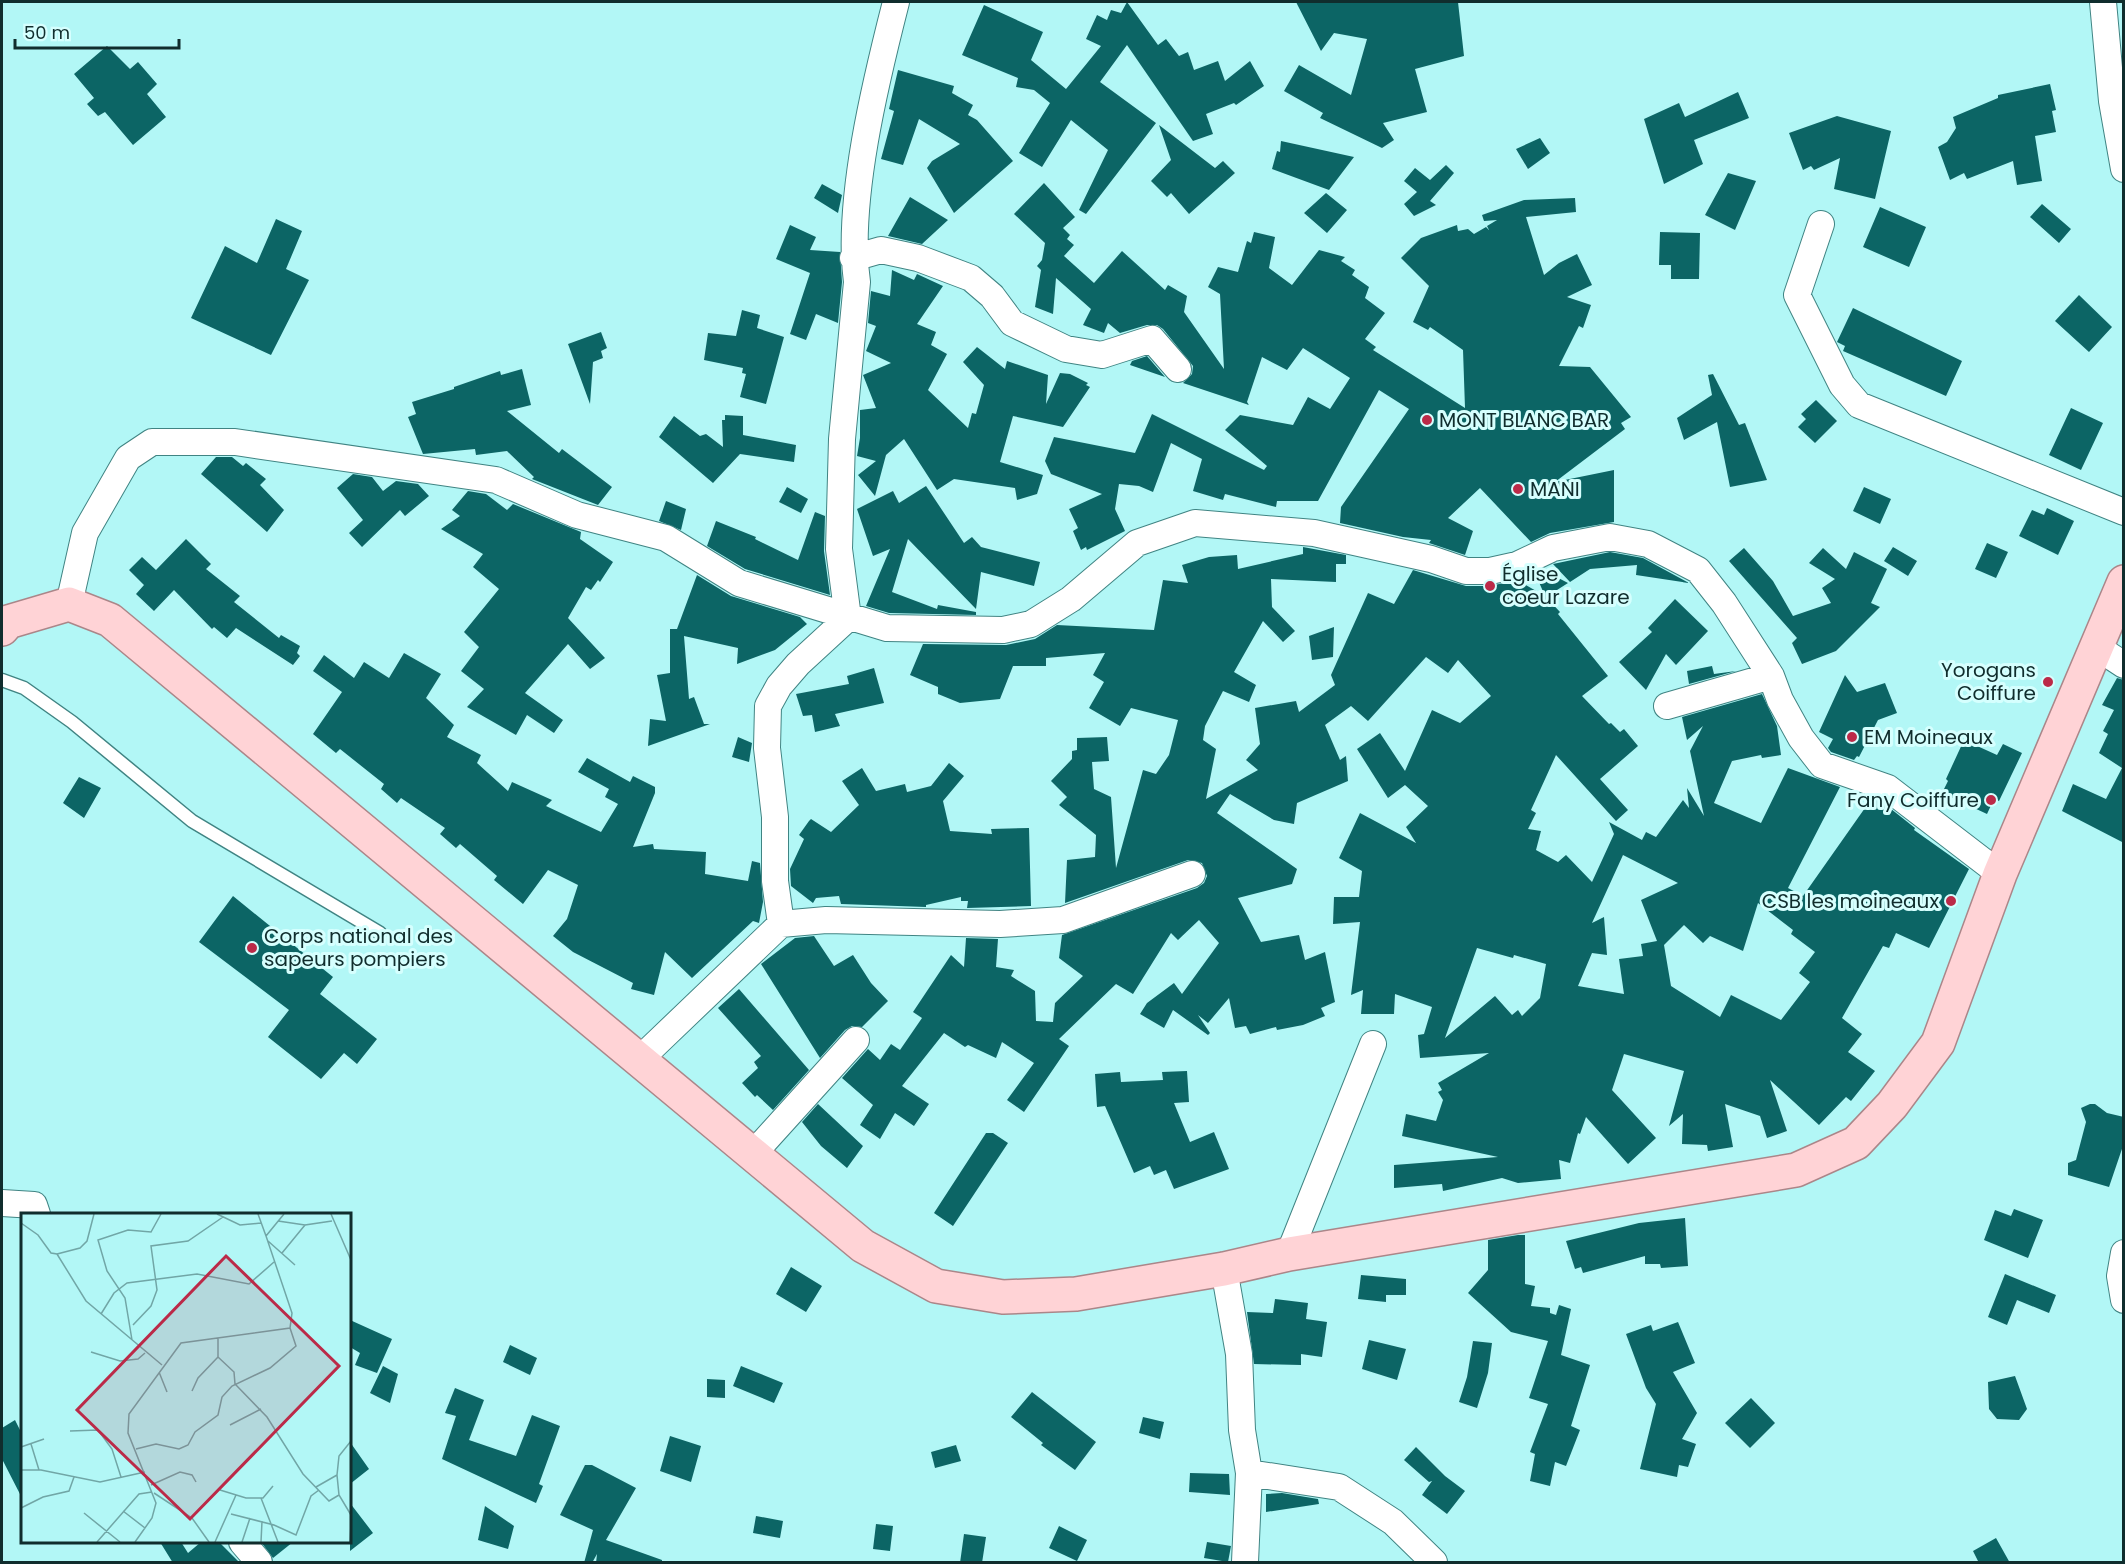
<svg xmlns="http://www.w3.org/2000/svg" width="2125" height="1564" font-family="Poppins,sans-serif">
  <style>
    .building { fill: #0c6565; fill-rule: evenodd }
    .lines { fill: none; stroke-linecap: round; stroke-linejoin: round }
    .lane-casing { stroke: #408483; stroke-width: 15 }
    .street-casing { stroke: #408483; stroke-width: 28 }
    .primary-casing { stroke: #ab8689; stroke-width: 36 }
    .lane { stroke: #fff; stroke-width: 12 }
    .street { stroke: #fff; stroke-width: 26 }
    .primary { stroke: #ffd3d6; stroke-width: 33 }
    .poi-dot { fill: #bb2a48; stroke: #d6fffe; stroke-width: 2 }
    .labels { text-anchor: middle; stroke-width: 6; stroke-linejoin: round; paint-order: stroke }
    .poi-label { font-size: 20px; fill: #102d2d; stroke: #d6fffe; text-anchor: start }
    .inset-road { fill: none; stroke: #71a6a6; stroke-width: 1.5 }
    .view { fill: #bb2a48; fill-opacity: 0.15; stroke: #bb2a48; stroke-width: 3 }
    .inset-edge { fill: none; stroke: #102d2d; stroke-width: 3 }
  </style>
  <rect width="100%" height="100%" fill="#b2f7f6"/>
  <path class="building" d="M1127,2L1158,45L1166,39L1179,56L1188,52L1194,70L1218,61L1225,81L1250,61L1264,86L1236,105L1234,103L1206,114L1213,134L1193,141L1127,45L1100,82L1156,123L1086,214L1079,210L1108,150L1071,120L1042,167L1019,153L1050,103L1034,90L1016,87L1018,78L962,55L984,5L1043,32L1031,60L1066,89L1101,46L1086,39L1097,15L1107,20L1111,10L1121,13Z
    M1296,2H1458L1464,56L1415,69L1427,112L1383,123L1394,140L1382,148L1320,118L1323,113L1284,91L1299,65L1351,95L1367,39L1334,33L1321,51Z
    M107,46L130,69L138,62L157,84L147,94L166,117L133,145L105,112L98,116L87,104L94,98L74,74Z
    M898,70L954,86L952,93L973,105L968,115L977,120L1013,161L954,213L927,168L932,161L960,144L919,119L903,165L881,159L894,111L889,109Z
    M2050,84L2056,110L2052,111L2056,132L2035,136L2042,181L2017,185L2013,161L1967,179L1964,173L1950,180L1938,147L1947,142L1956,128L1953,117L1998,98V95Z
    M1738,92L1749,118L1694,140L1703,164L1664,184L1644,119L1679,103L1685,117Z
    M1837,116L1891,131L1875,199L1834,189L1840,158L1814,170L1811,166L1803,170L1789,133Z
    M1159,125L1215,168L1223,161L1235,173L1189,214L1171,193L1167,197L1151,181L1171,160Z
    M1540,138L1550,153L1528,169L1516,149Z
    M1281,141L1354,157L1329,190L1272,169L1277,151L1280,152Z
    M1446,165L1454,173L1430,201L1436,205L1414,216L1404,204L1417,192L1404,181L1415,168L1430,180Z
    M1728,173L1756,181L1735,230L1705,215Z
    M1044,183L1075,217L1063,228L1070,235L1067,239L1074,245L1064,256L1094,283L1122,251L1165,290L1168,285L1187,296L1184,312L1224,369L1220,294L1208,287L1218,267L1238,272L1247,241L1251,243L1254,232L1275,237L1269,268L1292,285L1319,250L1345,257L1341,261L1355,270L1352,275L1369,287L1365,298L1385,313L1365,339L1376,347L1373,350L1465,408L1463,350L1430,327L1428,330L1413,322L1429,286L1401,258L1421,238L1457,225L1458,231L1468,229L1474,234L1486,227L1489,230L1487,226L1497,220L1484,221L1482,215L1524,200L1575,198L1576,212L1526,217L1544,275L1559,263L1577,254L1592,285L1567,297L1591,305L1583,328L1579,326L1559,366L1590,367L1631,417L1621,423L1625,429L1555,482L1614,470V522L1550,533L1531,542L1480,488L1448,518L1473,531L1465,555L1429,543L1431,540L1403,537L1340,523L1341,507L1409,409L1379,390L1318,501H1277L1276,507L1225,494L1223,500L1193,491L1202,459L1171,443L1153,492L1139,486L1119,484L1115,509L1125,531L1087,550L1086,547L1081,550L1073,531L1078,528L1069,509L1102,494L1051,474L1045,461L1054,437L1135,453L1152,414L1264,470L1267,466L1225,430L1240,415L1293,425L1308,397L1330,409L1350,378L1303,348L1287,370L1262,357L1247,402L1249,405L1183,383L1192,374L1193,366L1163,329L1157,325H1147L1120,333L1108,323L1104,333L1083,325L1091,309L1056,278L1053,314L1035,307L1041,270L1037,266L1042,260L1045,243L1014,214Z
    M822,184L842,195L838,213L814,198Z
    M1326,193L1347,210L1327,233L1304,213Z
    M910,197L948,220L922,244L888,236Z
    M2042,204L2071,229L2059,243L2030,217Z
    M1880,207L1926,227L1909,267L1863,247Z
    M276,219L302,231L286,269L309,280L271,355L191,318L225,246L257,263Z
    M790,225L816,237L810,250L840,252L842,282L838,323L816,314L806,340L790,334L810,273L776,259Z
    M1660,232L1700,233L1699,279H1671V265H1659Z
    M892,270L914,280L917,274L943,286L917,324L936,332L931,345L947,354L928,390L968,428L972,413L976,414L984,385L963,362L977,347L1005,369L1007,361L1048,375L1046,404L1060,373L1070,374L1088,383L1086,385L1090,387L1063,427L1013,416L1000,462L1043,475L1037,494L1017,500L1015,488L954,479L937,490L904,439L886,455L875,496L858,475L876,461L857,456L860,438V410L876,408L863,375L891,363L866,351L876,326L868,323L871,291L890,296Z
    M2079,295L2112,327L2089,352L2055,321Z
    M1853,308L1962,361L1946,396L1843,351L1845,346L1837,342Z
    M742,310L760,315L757,328L784,337L766,404L740,397L746,374L742,373L743,368L704,360L708,333L736,336Z
    M601,332L607,348L601,351L603,358L593,362L590,404L568,344Z
    M1147,356L1165,377L1130,365L1132,361Z
    M522,369L531,405L507,411L559,453L562,449L612,487L598,505L532,479L534,477L507,451L476,455L475,449L423,454L408,417L416,414L412,402L454,389V387L500,371L501,375Z
    M1713,374L1739,425L1745,423L1767,480L1730,487L1717,422L1684,440L1677,418L1712,395L1708,375Z
    M1816,400L1837,421L1815,443L1798,427L1806,419L1801,414Z
    M2071,408L2103,423L2081,470L2049,455Z
    M725,415L743,416V435L796,445L794,462L740,454L713,483L659,437L674,416L700,436L706,434L723,447L722,420H725Z
    M216,457H232L243,466L246,463L266,479L260,485L284,510L267,532L201,474Z
    M353,474L372,477L383,491L396,481L418,484L429,496L405,516L400,510L362,547L349,533L363,520L337,488Z
    M926,486L964,543L972,537L981,547L1040,562L1034,586L981,572L976,609L908,539L892,592L937,609L938,605L976,612V615L889,613L866,606L890,549L873,556L857,509L893,491L899,503Z
    M787,487L808,499L801,513L779,502Z
    M1864,487L1891,499L1880,524L1853,511Z
    M468,491L486,494L507,510L513,504L581,532L580,539L613,562L600,582L598,580L591,590L586,587L568,618L605,658L590,669L568,644L525,693L563,720L554,733L527,715L516,735L467,707L484,689L461,671L479,647L464,632L499,589L473,567L483,554L441,529L460,516L452,510Z
    M666,501L686,509L681,530L659,521Z
    M2047,508L2074,521L2058,555L2019,536L2032,510L2044,515Z
    M815,512L825,516L824,551L830,595L745,569L707,546L716,521L756,537L755,539L798,560Z
    M186,539L211,564L206,569L240,596L234,602L279,638L281,635L300,646L297,653L300,656L293,665L236,628L227,638L214,627L212,629L174,590L154,611L136,594L144,585L129,570L142,557L156,570Z
    M1987,543L2008,552L1996,578L1975,569Z
    M1303,547L1346,555V564H1336V582L1271,579L1272,607L1295,631L1283,642L1263,621L1234,672L1256,685L1249,702L1223,691L1205,726L1203,740L1216,749L1206,799L1258,770L1246,760L1260,744L1255,708L1296,701L1299,712L1335,685L1331,675L1368,593L1394,604L1413,570L1466,586H1490L1517,580L1545,596L1535,573L1543,570L1568,583L1546,597L1560,612L1558,614L1608,676L1582,696L1609,724L1611,723L1620,732L1624,729L1638,746L1600,779L1628,810L1616,821L1556,755L1531,810L1536,813L1528,829L1541,831L1536,850L1558,862L1566,855L1592,882L1614,834L1609,822L1642,840L1646,832L1656,837L1683,800L1689,808L1687,788L1704,816L1690,751L1703,726L1687,740L1682,717L1762,694L1777,726L1781,755L1762,758L1761,755L1732,761L1714,803L1761,823L1788,768L1840,787L1788,888L1803,896L1872,798L1881,801L1915,828L1914,830L1969,869L1929,948L1896,933L1889,948L1883,946L1842,1018L1862,1034L1848,1052L1875,1071L1851,1101L1846,1097L1819,1125L1770,1080L1787,1131L1767,1138L1760,1116L1725,1104L1733,1147L1708,1151L1707,1145L1682,1144L1683,1114L1669,1126L1684,1071L1624,1054L1612,1090L1656,1138L1628,1164L1586,1117L1580,1134L1578,1133L1570,1163L1559,1160L1561,1179L1518,1183L1502,1178L1443,1191L1442,1184L1394,1188V1165L1498,1157L1402,1136L1406,1114L1436,1121L1443,1100L1438,1092L1442,1090L1438,1083L1489,1053L1420,1058L1418,1035L1424,1034L1432,1007L1395,994L1394,1014H1361L1363,990L1351,995L1360,922L1333,924L1334,897H1359L1362,871L1339,858L1360,813L1416,843L1406,827L1428,806L1405,785L1388,798L1357,749L1380,733L1405,771L1432,710L1460,723L1491,696L1458,660L1448,673L1426,657L1368,721L1351,706L1325,725L1340,760L1346,756L1348,781L1297,803L1294,824L1274,820L1230,794L1217,813L1297,869L1292,884L1238,898L1261,942L1299,935L1305,960L1325,952L1335,1002L1321,1008L1325,1016L1303,1025L1277,1030L1276,1027L1250,1034L1246,1026L1235,1028L1229,998L1208,1023L1198,1015L1210,1033L1208,1035L1173,1010L1164,1028L1140,1014L1147,1003L1174,983L1182,994L1219,943L1199,920L1178,940L1171,933L1133,994L1116,984L1059,1039L1069,1046L1024,1112L1007,1100L1034,1063L1002,1042L996,1058L968,1045L965,1047L944,1033L902,1086L929,1104L914,1126L895,1113L880,1139L860,1125L873,1105L842,1078L868,1049L880,1060L891,1044L900,1050L922,1018L913,1012L951,955L964,967L966,938L998,939L996,967L1014,970L1011,976L1035,991L1036,1021L1053,1022L1055,1003L1083,976L1059,958L1062,935L1197,888L1204,883L1207,876L1202,863L1188,860L1065,903L1067,860L1095,857L1096,835L1059,805L1067,797L1051,781L1072,759V751L1077,750V738L1107,737L1109,761L1092,762L1094,789L1111,797L1116,868L1143,770L1156,774L1169,755L1178,720L1131,708L1120,726L1089,708L1104,682L1093,675L1105,653L1046,658V666H1013L1000,699L960,703L938,694V687L910,675L923,644L1006,645L1035,639L1057,625L1154,630L1163,580L1188,583L1182,565L1209,557L1237,555L1238,569L1303,554ZM1623,855L1678,883L1641,900L1657,941L1641,944L1643,956L1619,959L1624,994L1578,986L1592,953L1607,955L1604,917L1592,923ZM1758,903L1793,930L1791,934L1815,952L1799,973L1810,982L1781,1020L1731,995L1720,1017L1671,986L1664,945L1684,925L1703,943L1710,936L1743,951ZM1477,948L1513,958L1514,955L1546,964L1540,998L1522,1016L1518,1010L1512,1015L1495,996L1445,1038Z
    M1893,547L1917,561L1908,576L1884,561Z
    M1744,548L1773,581L1793,616L1831,603L1822,588L1835,579L1809,563L1823,548L1846,569L1854,552L1887,569L1871,603L1880,607L1836,651L1802,664L1792,643L1797,638L1729,561Z
    M1610,552L1643,558L1689,583L1636,575L1637,565L1590,569L1570,582L1553,564Z
    M697,575L731,596L800,617L807,624L775,650L737,664L738,648L684,636L689,699L694,697L704,724H710L648,746L650,719L666,721L657,675L670,673V629H677Z
    M1675,599L1708,631L1676,665L1666,654L1646,690L1619,662L1652,632L1648,628Z
    M1334,627L1333,657L1312,660L1309,636Z
    M404,653L441,674L426,698L454,725L447,737L481,755L477,763L508,791L512,782L552,800L546,806L601,832L618,804L605,797L609,789L578,772L587,758L630,782L633,776L655,787V793L633,847L653,844L654,849L706,852L705,874L748,881L752,861L760,863L763,902L759,923L753,921L692,978L665,952L654,995L631,989L633,983L573,952L553,936L567,919L578,885L548,870L523,904L494,880L497,876L460,844L456,848L440,834L445,828L401,798L397,803L381,789L384,784L340,749L336,753L313,734L342,692L313,671L324,655L354,678L364,662L389,678Z
    M1712,666L1714,674L1736,671L1689,684L1687,671Z
    M874,668L884,703L835,714L840,726L815,732L812,715L803,716L796,694L849,684L847,676Z
    M1845,675L1857,692L1885,683L1897,713L1878,720L1859,757L1857,756L1854,760L1831,752L1828,748L1833,739L1819,732Z
    M2117,678L2124,680V843L2062,811L2073,784L2106,799L2122,768L2099,753L2108,734L2103,731L2114,710L2102,705Z
    M738,737L752,743L749,762L732,757Z
    M1964,740L1997,755L2003,744L2022,753L1999,801L1994,799L1987,814L1942,793L1948,781L1946,779Z
    M949,763L964,776L943,801L950,831L992,834L991,829L1029,828L1031,906L967,908L968,901H961V897L926,905V907L841,904L839,896L816,898L813,903L791,886L790,869L804,839L799,835L809,821L811,819L831,832L859,805L842,781L862,768L876,791L905,784L907,792L931,786Z
    M79,777L101,788L84,818L63,803Z
    M233,896L333,977L320,994L377,1039L357,1064L344,1053L321,1079L268,1037L289,1010L199,942Z
    M814,936L834,966L853,955L871,983L888,1001L862,1027L852,1026L845,1030L820,1058L761,964L795,938Z
    M739,989L809,1070L773,1110L757,1095L755,1097L742,1083L758,1068L754,1062L761,1056L718,1008Z
    M1187,1071L1189,1102L1174,1103L1190,1142L1214,1132L1229,1169L1174,1189L1166,1170L1154,1175L1150,1166L1134,1173L1105,1106L1097,1107L1095,1074L1120,1072L1121,1082L1163,1080L1162,1072Z
    M818,1104L863,1146L847,1168L821,1146L802,1122Z
    M2090,1104H2095L2107,1113L2124,1117V1143L2109,1187L2068,1175V1163L2076,1160L2086,1122L2081,1108Z
    M986,1133H993L1008,1143L953,1226L934,1213Z
    M2014,1209L2043,1220L2028,1258L1984,1240L1995,1210L2011,1216Z
    M1685,1218L1688,1266L1661,1268L1660,1264H1645V1256L1583,1273L1581,1267L1575,1269L1566,1241L1639,1223Z
    M1518,1235H1525V1284L1535,1286L1531,1306L1550,1308V1313L1556,1315L1559,1305L1571,1309L1561,1355L1590,1365L1571,1426L1580,1430L1566,1466L1555,1462L1550,1486L1530,1481L1535,1454L1530,1452L1548,1404L1529,1398L1548,1341L1511,1332L1468,1293L1488,1270V1240Z
    M791,1267L822,1286L806,1312L776,1294Z
    M2005,1274L2056,1295L2049,1313L2017,1300L2007,1325L1988,1317Z
    M1361,1275L1406,1279V1295H1386V1302L1358,1299Z
    M1275,1299L1308,1303L1306,1319L1327,1322L1322,1357L1301,1354V1365L1254,1364L1247,1312L1273,1313Z
    M350,1320L392,1339L377,1373L355,1365L360,1353L350,1347Z
    M1678,1322L1695,1363L1673,1372L1697,1413L1682,1439L1696,1444L1688,1467L1679,1465L1677,1477L1640,1469L1656,1404L1646,1388L1626,1334L1651,1325L1653,1331Z
    M1369,1340L1406,1349L1397,1380L1362,1369Z
    M1473,1341L1492,1343L1488,1373L1477,1408L1459,1402L1467,1377Z
    M510,1345L537,1358L530,1375L503,1362Z
    M383,1366L398,1374L390,1403L370,1393Z
    M741,1366L783,1383L774,1403L733,1386Z
    M2015,1376L2027,1409L2019,1420L1997,1419L1989,1409L1988,1382Z
    M707,1379L725,1380V1398L707,1397Z
    M455,1388L484,1400L469,1440L516,1456L532,1415L560,1426L539,1484L543,1486L536,1503L442,1459L456,1416L445,1413Z
    M1032,1392L1096,1442L1075,1470L1041,1445L1043,1443L1011,1417Z
    M1751,1398L1775,1423L1750,1448L1725,1423Z
    M1143,1417L1164,1422L1160,1439L1139,1433Z
    M15,1420L22,1434V1498L2,1459V1428Z
    M670,1436L701,1446L691,1482L660,1471Z
    M350,1442L369,1469L350,1484Z
    M956,1445L961,1461L935,1468L931,1452Z
    M1416,1447L1445,1476L1465,1491L1447,1514L1422,1495L1432,1481L1429,1482L1404,1460Z
    M585,1465H592L636,1488L606,1540L662,1560V1563H596L597,1554L592,1563H584L593,1530L560,1515Z
    M1190,1473L1229,1474L1230,1495L1189,1492Z
    M1282,1493L1318,1499L1319,1504L1266,1512V1494Z
    M350,1503L373,1533L350,1551Z
    M485,1506L514,1526L508,1549L478,1540Z
    M756,1516L783,1521L780,1538L753,1533Z
    M876,1524L893,1526L890,1551L873,1549Z
    M1059,1526L1087,1540L1077,1561L1049,1548Z
    M964,1534L986,1537L982,1563H960Z
    M1996,1538L2010,1563H1979L1973,1551Z
    M160,1542H181L188,1553L201,1542H219L240,1563H173Z
    M261,1542H293L273,1558Z
    M1207,1542L1231,1546L1228,1562L1204,1558Z"/>
  <g class="lines">
    <defs>
      <path id="lane" d="M2,680L24,688L72,722L192,821L380,933"/>
      <path id="street" d="M2103,2L2112,101L2124,169
        M1821,224L1797,295L1842,385L1859,405L2124,512
        M853,258L881,250L918,258L971,278L992,296L1012,323L1066,349L1102,355L1152,339L1178,369
        M69,604L85,533L128,458L152,442H235L496,480L577,515L666,538L739,583L887,628L1003,630L1031,624L1071,599L1137,543L1195,523L1314,533L1431,559L1466,571H1490L1517,565L1553,548L1610,537L1648,544L1698,570L1724,603L1771,676L1780,700L1801,738L1822,765L1888,788L2000,874
        M2095,646L2124,665
        M1667,706L1771,676
        M781,924L826,920L1000,924L1063,920L1192,874
        M640,1059L781,924L775,881V817L767,748L768,706L779,686L798,664L848,618L839,549L842,439L857,282C846,202 876,80 896,2
        M752,1155L856,1040
        M2,1203L34,1205L37,1214
        M2124,1253L2120,1276L2124,1300
        M1289,1254L1373,1044
        M1224,1269L1239,1354L1242,1430L1249,1473L1245,1562
        M1249,1473L1339,1487L1393,1522L1434,1562
        M242,1542L259,1562"/>
      <path id="primary" d="M2,629L8,622L69,604L110,620L863,1246L936,1286L1003,1297L1076,1294L1224,1269L1289,1254L1796,1170L1856,1143L1892,1105L1938,1043L2000,874L2124,582"/>
    </defs>
    <use href="#lane" class="lane-casing"/>
    <use href="#street" class="street-casing"/>
    <use href="#primary" class="primary-casing"/>
    <use href="#lane" class="lane"/>
    <use href="#street" class="street"/>
    <use href="#primary" class="primary"/>
  </g>
  <g class="poi-dot">
    <circle cx="1427" cy="420" r="6"/>
    <circle cx="1518" cy="489" r="6"/>
    <circle cx="1490" cy="586" r="6"/>
    <circle cx="2048" cy="682" r="6"/>
    <circle cx="1852" cy="737" r="6"/>
    <circle cx="1991" cy="800" r="6"/>
    <circle cx="1951" cy="901" r="6"/>
    <circle cx="252" cy="948" r="6"/>
  </g>
  <g class="labels">
    <g class="poi-label">
      <text x="1439" y="427">MONT BLANC BAR</text>
      <text x="1530" y="496">MANI</text>
      <text x="1502" y="581">Église<tspan x="1502" dy="23">coeur Lazare</tspan></text>
      <text x="2036" y="677" text-anchor="end">Yorogans<tspan x="2036" dy="23">Coiffure</tspan></text>
      <text x="1864" y="744">EM Moineaux</text>
      <text x="1979" y="807" text-anchor="end">Fany Coiffure</text>
      <text x="1939" y="908" text-anchor="end">CSB les moineaux</text>
      <text x="264" y="943">Corps national des<tspan x="264" dy="23">sapeurs pompiers</tspan></text>
    </g>
  </g>
  <g transform="translate(21 1213)">
    <rect width="330" height="330" fill="#b2f7f6"/>
    <path class="inset-road" d="M196,1L219,12L240,10M237,1L245,23M310,1L330,47M257,8L284,12M0,10L17,22L30,40L36,41L65,88L141,152M247,28L274,52M261,40L284,12L311,8M36,41L59,35L66,28L73,1M80,101L93,80L106,70L176,61L228,71L253,49M112,112L130,93L136,77L130,33L167,28L202,4M197,125V144L213,159L214,171L246,204L282,261L308,288L318,282M111,127L104,85L86,58L77,27L107,17L130,19L140,1M70,139L99,148L117,146L124,140M138,159L146,179M171,178L177,165L197,144M209,212L240,196M49,218L77,217L91,236L100,264M330,228L318,243L316,262L318,282L330,302M10,231L18,257M0,234L23,226M115,236L135,231L158,236L167,232L174,219L197,202L201,184L211,173L249,155L275,133L269,115M0,257H20L79,269L124,259M130,272L159,259L171,262L175,269M295,274L316,262M199,277L225,285H242L252,273M133,280L171,305L188,329M240,285L257,329M0,295L22,284L48,278L53,264M102,298L124,315M63,300L99,329M210,301L253,312L275,322L290,283L298,277M76,329L118,281L131,279M114,329L131,305L135,290L107,220L108,201L160,130L269,115L271,100L245,23L263,1M194,329L215,282M221,329L229,305M240,329L241,308M329,329L330,311"/>
    <path class="view" d="M205,43L318,153L169,306L56,197Z"/>
    <rect width="330" height="330" class="inset-edge"/>
  </g>
  <rect width="2125" height="1564" fill="none" stroke="#102d2d" stroke-width="6"/>
  <path d="M15 39v9h164v-9" fill="none" stroke="#102d2d" stroke-width="3"/>
  <text x="24" y="39" font-size="18" fill="#102d2d" stroke="#d6fffe" stroke-width="4.5" paint-order="stroke">50 m</text>
</svg>
